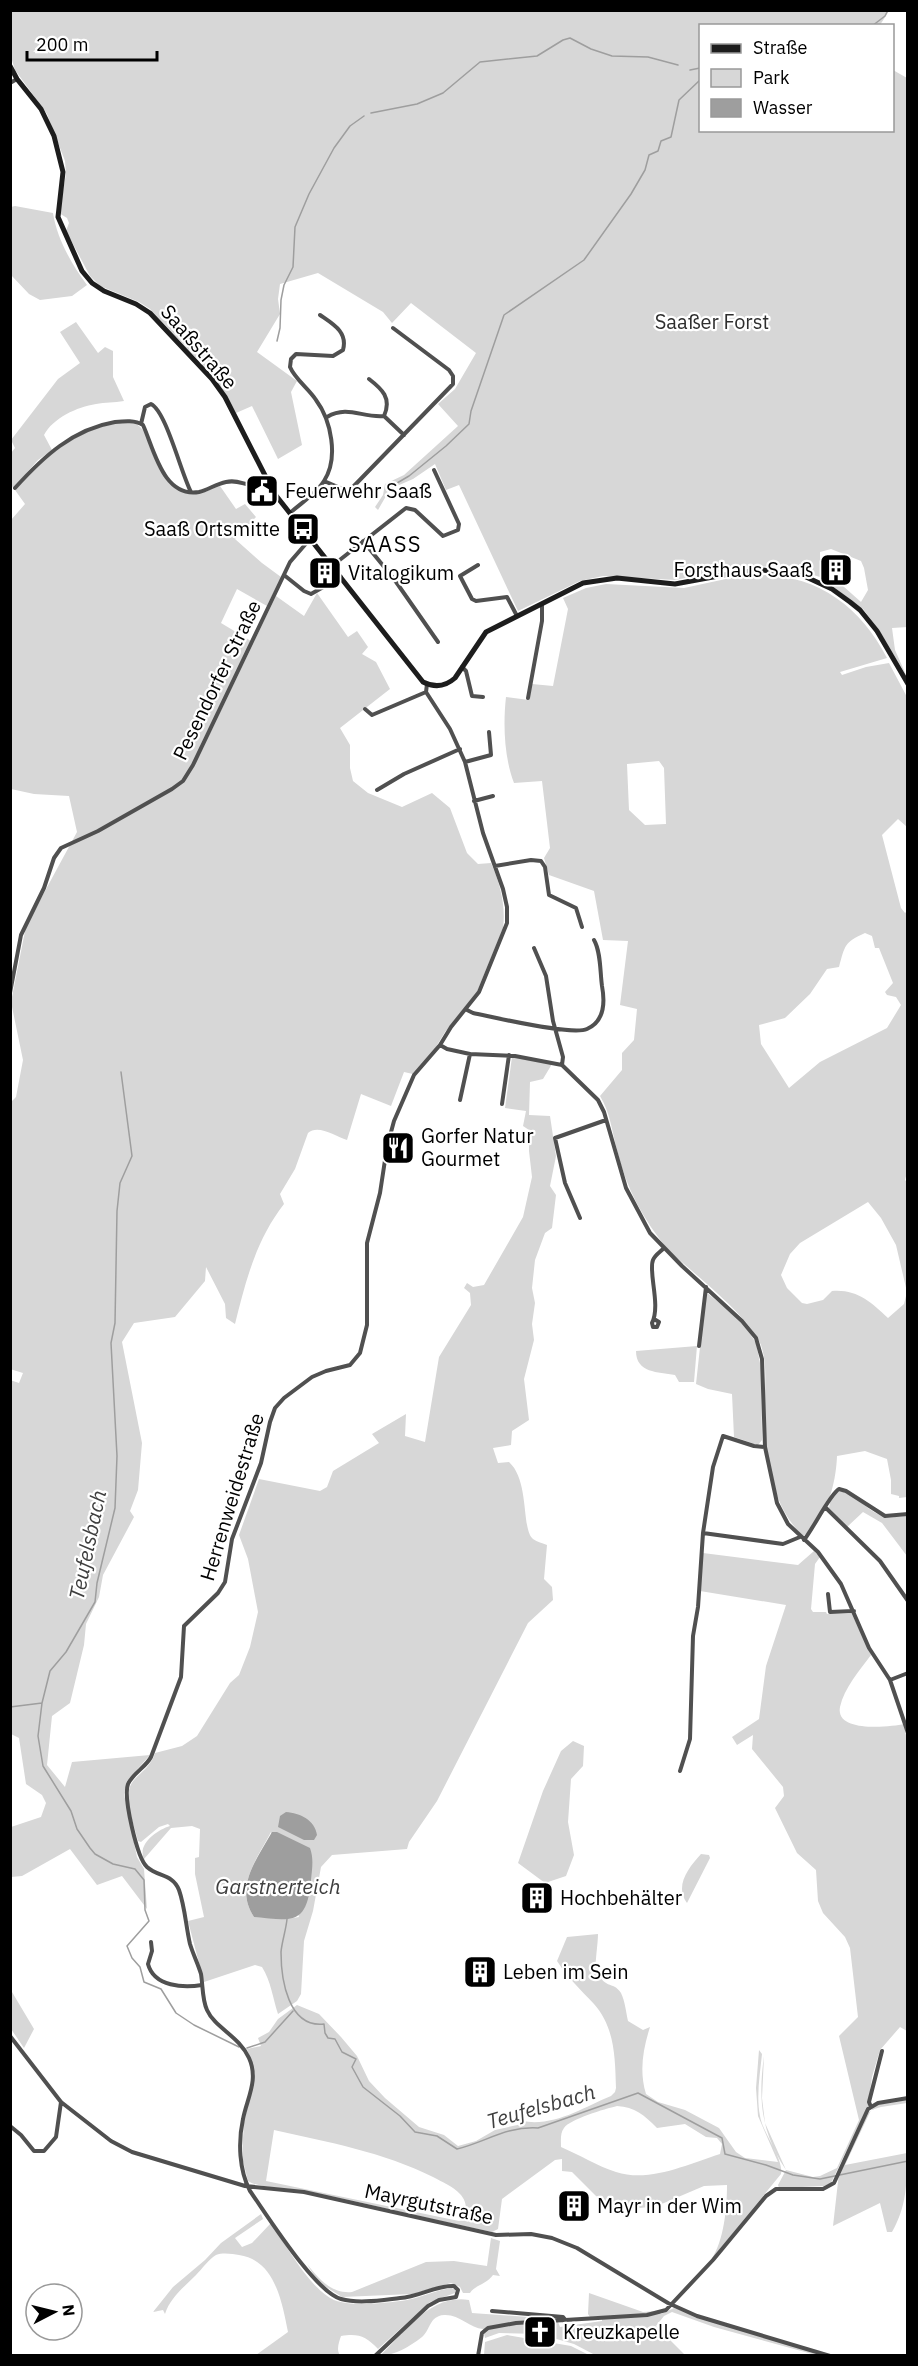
<svg xmlns="http://www.w3.org/2000/svg" width="918" height="2366" font-family="'IBM Plex Sans',sans-serif">
  <style>
    .green { fill: #d7d7d7; fill-rule: evenodd }
    .water { fill: #9e9e9e }
    .lines { fill: none; stroke-linecap: round; stroke-linejoin: round }
    .stream { stroke: #9e9e9e; stroke-width: 1.5 }
    .street { stroke: #505050; stroke-width: 4 }
    .secondary { stroke: #1d1d1d; stroke-width: 5 }
    .labels { text-anchor: middle; stroke-width: 4.5; stroke-linejoin: round; paint-order: stroke }
    .park-label { font-size: 20px; fill: #2e2e2e; stroke: #fff }
    .street-label { font-size: 20px; fill: #000; stroke: #fff }
    .poi-label { font-size: 20px; fill: #000; stroke: #fff; text-anchor: start }
    .water-label { font-size: 21px; font-style: italic; fill: #3f3f3f; stroke: #fff }
    .quarter-label { font-size: 22px; letter-spacing: 1.5px; fill: #000; stroke: #fff }
  </style>
  <rect width="100%" height="100%" fill="#fff"/>
  <path class="green" d="M11,11H889L880,25L700,26V130H892L893,70L907,78L908,627L892,628L895,650L907,677L879,630L863,609L828,583L829,579L843,586L861,602L868,590L864,568L861,561L831,549L820,552V577L791,568L772,566L732,569L675,580L603,576L580,581L518,611L459,485L446,490L435,464L413,479L390,489L378,510L375,507L383,495L385,484L404,475L458,426L438,404L455,389L476,353L411,303L392,323L383,312L318,273L280,284L278,299L280,314L257,352L297,381L291,392L302,445L278,459L252,406L236,413L215,378L150,309L139,302L100,286L90,276L66,231L69,223L67,218L59,213L66,174L65,161L47,114L15,70L11,57Z
    M15,206L53,213C57,239 72,265 87,285L72,296L40,300L29,294L11,275V207Z
    M76,322L98,353L105,347L113,351V377L124,401C114,403 105,402 96,404C77,407 53,418 44,435L52,450L38,460L13,488L11,484V453L15,448L11,440L58,379L80,363L60,332Z
    M133,422C145,428 146,436 150,448C157,465 171,494 193,494C203,494 211,489 220,486L236,509L245,504L256,517L235,539L262,563L281,577L267,606L237,589L221,623L251,641L200,746L203,748L276,596L304,616L317,593L348,637L357,631L368,647L362,654L376,662L390,689L340,728L350,745V768L353,781L368,793L402,807L432,793L450,808L467,853L478,864L491,863C500,883 506,906 503,928L477,992L445,1032L434,1050L413,1074L404,1072L391,1106L361,1094L347,1140C335,1136 318,1124 308,1133L295,1169L280,1194L284,1204C256,1240 246,1280 235,1324L226,1318L225,1304L206,1267L205,1281L175,1317L134,1323L122,1342L142,1443L138,1490L130,1511L134,1517L103,1575L99,1597L86,1624L84,1645L70,1703L52,1716L47,1765L65,1787L72,1762L150,1755L127,1781L124,1794L137,1857L144,1869L147,1909L122,1876L97,1885L70,1849L22,1876L11,1877V1827L41,1817L46,1803L42,1795L26,1784L19,1738L11,1734L10,1380L19,1383L23,1373L10,1369V1103L16,1097L23,1060L11,1002L26,926L77,832L69,796L34,794L11,789V520L25,504L15,490C47,454 83,423 133,422Z
    M762,575C820,576 861,608 887,658L840,672L842,675L866,667L889,663L907,697V827L898,819L882,835L901,908L905,913L908,910V1168L905,1180L908,1183L907,1497L899,1498V1496L891,1494V1480L887,1459L865,1451L837,1456C836,1483 827,1520 803,1536C767,1502 765,1445 765,1398C765,1379 767,1363 761,1345C750,1317 692,1272 668,1250C643,1219 626,1188 617,1150C612,1131 610,1112 600,1096L622,1070V1053L634,1040L637,1009L620,1005L628,941L603,940L594,891L549,875L544,858L550,848L542,781L514,783C504,757 503,724 506,697L529,700L532,684L553,686L568,609L563,598L586,588L606,584L684,588L735,577ZM659,761L664,768L666,824L645,825L629,810L627,764ZM865,933L872,936L875,948H879L893,983L885,992L887,995L896,997L901,1005L887,1028L820,1062L789,1088L761,1044L759,1025L785,1018L810,994L827,969L839,967C845,946 844,942 865,933ZM868,1202L881,1218L896,1245L907,1292L904,1304L888,1318C871,1302 857,1289 832,1291L823,1300L807,1304L802,1303L787,1288L781,1275L790,1254L800,1243Z
    M512,1057L552,1064L543,1079L530,1082L529,1115L550,1116L556,1156L550,1186L556,1195L552,1228L545,1233L535,1260L532,1288L535,1303L532,1324L534,1340L524,1379L529,1420L512,1431L511,1445L493,1448L498,1463L509,1462C530,1481 521,1529 533,1539C537,1542 543,1543 547,1545L544,1579L552,1587L553,1600L528,1623L437,1801L409,1842L407,1849L332,1855L321,1867L313,1911L304,1941L301,1994L297,2001L278,2014C273,1999 271,1981 262,1967L255,1965L204,1982L188,1921L204,1917L195,1874V1858L199,1857L200,1829L192,1826L171,1828L144,1859C137,1844 157,1830 170,1826L168,1824L159,1827L141,1842L138,1841C134,1824 121,1794 134,1780C143,1770 151,1766 155,1753L182,1746L197,1736L230,1683L239,1675L250,1647L258,1612L248,1559L239,1535L259,1479L320,1491L327,1487L333,1471L379,1443L372,1434L406,1414L405,1436L425,1442L439,1357L471,1305L470,1293L464,1288L467,1283L473,1287L484,1285L523,1217L532,1177L529,1151V1130L523,1126L526,1111L505,1108ZM271,1832L299,1917L287,1919L254,1917C234,1887 257,1859 271,1832Z
    M706,1292L733,1314L747,1329L756,1343L761,1368L762,1440L758,1445L734,1437L732,1394L708,1389L696,1384Z
    M697,1346L694,1382H679L675,1375C658,1372 636,1373 636,1351Z
    M838,1491C857,1493 869,1515 888,1517C894,1518 901,1516 907,1516V1556L882,1523L863,1512L847,1527L829,1508L831,1499Z
    M814,1551L820,1557L815,1564L811,1609L813,1612H826L827,1614H852L871,1655C860,1670 844,1688 840,1707C835,1733 890,1727 904,1724L906,1735L907,2031L900,2027L880,2050L872,2077L868,2106L831,2183L824,2186L779,2188L778,2185L786,2170C761,2132 758,2100 764,2056L762,2098L765,2123L786,2170L813,2177L820,2176L837,2168L859,2120L839,2036L858,2017L850,1948L845,1937L823,1913L818,1901L816,1870L797,1853L775,1808L784,1796L783,1787L752,1749L753,1735L737,1745L732,1737L759,1719L766,1666L786,1605L700,1591L703,1553L798,1565Z
    M573,1741L584,1746L583,1766L571,1779L568,1822L574,1855L566,1876L545,1883L518,1863L543,1791L561,1751Z
    M701,1854L709,1855L710,1858L687,1903C674,1886 689,1867 701,1854Z
    M598,1934C598,1944 595,1961 596,1967C603,1991 613,1980 621,1993C625,2001 626,2012 628,2021L643,2030L650,2027C643,2049 639,2071 646,2094L658,2102L685,2110L719,2128L736,2152L745,2158L778,2162L758,2116L756,2088L759,2050L762,2054C760,2074 756,2096 760,2116C763,2134 784,2159 781,2174L711,2260C724,2241 727,2208 727,2185L704,2186L657,2206L623,2210L596,2196L572,2172L562,2171V2159L555,2160L502,2199L498,2229L492,2232C430,2219 369,2204 307,2191C291,2188 260,2189 248,2181L243,2161V2138L244,2123L255,2074L247,2049L261,2046L258,2038L269,2032L278,2019L297,2005L319,2014L341,2037L357,2056L369,2081L385,2098L419,2127L444,2135L458,2146L476,2141L495,2130L522,2124V2121C554,2127 582,2108 611,2096L615,2092L616,2088C615,2057 615,2028 594,2004C581,1990 567,1977 557,1961L567,1937ZM617,2106C635,2107 644,2115 657,2128L685,2124L706,2137L717,2138L722,2144L720,2154C688,2164 650,2183 616,2172C597,2166 580,2155 561,2147C561,2141 560,2133 564,2128C570,2119 605,2109 617,2106ZM274,2130C328,2142 383,2152 433,2177C442,2182 453,2186 460,2194C467,2201 467,2211 465,2220L459,2221L266,2181Z
    M12,1992L34,2029L24,2048L11,2029Z
    M907,2099V2103L881,2107L871,2110L845,2165L907,2153C907,2182 907,2206 892,2232H887L880,2203L833,2226L839,2173L868,2113L877,2105Z
    M261,2214L263,2219L235,2238L242,2247L252,2243L271,2223C286,2245 310,2289 334,2300C351,2307 389,2303 407,2300C422,2297 436,2290 452,2288L455,2290V2293L430,2302L378,2349C366,2336 358,2333 341,2336C339,2342 336,2350 340,2355H256L288,2332C282,2302 275,2260 239,2255C233,2254 223,2252 216,2255C209,2259 202,2269 196,2275C184,2287 170,2298 165,2314L163,2310L153,2312L173,2287L205,2260L221,2243Z
    M491,2238L500,2241L496,2269L500,2276L493,2275C487,2284 475,2285 470,2293H463L460,2287L451,2283L412,2294L342,2297L318,2282L307,2264C319,2279 331,2294 352,2292L426,2262L454,2261L487,2266Z
    M589,2293L643,2312L658,2311L661,2314L674,2308L824,2355H816L714,2327L672,2312L664,2316L656,2326L685,2355H595L574,2344L539,2334L499,2333L485,2338L483,2329C470,2328 459,2314 444,2315C429,2316 430,2331 422,2337C409,2347 395,2355 380,2356C405,2332 430,2294 469,2300L472,2313L557,2319L560,2327L602,2321V2316L590,2317L588,2314Z
    M507,2335L571,2346L589,2355H484L485,2342Z"/>
  <path class="water" d="M286,1812C300,1813 315,1820 317,1835L314,1840H304L278,1827L280,1816Z
    M272,1832H277L310,1848C314,1859 312,1869 311,1880C307,1925 293,1921 254,1917C234,1887 257,1859 272,1832Z"/>
  <g class="lines">
    <path class="stream" d="M872,26L885,16L888,10
      M690,70L700,68
      M371,113L417,104L443,93L480,62L537,56L563,40L570,38L591,49L612,56L648,57L678,65
      M277,341L280,328L281,300L284,285L293,267L295,227L309,194L334,148L350,126L364,116
      M392,486L409,476L446,446L469,424L471,411L504,315L584,260L631,194L645,170L649,155L658,151L661,141L671,137L679,100L700,80
      M121,1072L132,1156L120,1183L117,1211L115,1323L111,1343L117,1456L115,1508L97,1583L95,1602L66,1652L50,1671L42,1703L38,1736L43,1766L71,1811L77,1829L90,1848L95,1854L113,1864L135,1869L144,1880L145,1910L149,1921L127,1946L132,1958L140,1967L144,1982L161,1989L176,2013L194,2025L239,2047
      M10,1707L42,1703
      M287,1919C286,1930 282,1941 281,1952C281,1979 288,2028 324,2024L325,2033L328,2038L335,2039L342,2052L356,2059L352,2067L363,2087L400,2116L415,2132L437,2136L457,2149C486,2142 506,2126 538,2128L638,2093L722,2138L725,2154L766,2165L793,2175L820,2179L908,2161
      M247,2048L265,2042L293,2011"/>
    <path class="street" d="M10,83L17,79
      M384,416L404,435
      M327,417C348,405 362,418 384,416C392,398 382,389 369,379
      M141,424L145,407L151,404C166,411 181,473 191,492
      M324,481L345,490L351,489L453,384V376L449,370L393,328
      M15,488C43,457 73,429 115,422C125,421 135,420 143,425C154,449 163,498 199,492C208,490 216,484 226,482C244,478 246,492 266,479
      M290,513C301,503 317,493 324,481C339,458 331,420 316,400C309,389 295,379 290,367L291,359L296,354L333,356L343,350C348,332 333,324 320,315
      M363,541L394,579L438,642
      M478,565L460,576L472,599L476,601L507,597L517,616
      M332,566L406,508L415,510L443,536L458,530L459,524L434,470
      M284,575L304,591L311,594L341,577
      M462,667L466,671L472,696L483,697
      M528,698L542,621V604
      M365,709L372,715L426,692
      M465,762L491,755L489,732
      M377,790L404,774L460,749
      M474,801L493,796
      M495,866L531,860L541,861L545,867L549,895L576,908L582,927
      M534,948L546,976L553,1021L563,1057L562,1065
      M10,993L21,935L44,888L54,858L61,848L98,831L172,789L183,781L193,765L290,562L310,539
      M467,1010L473,1013C493,1017 572,1036 587,1029C605,1021 605,1002 602,986C600,972 601,952 594,940
      M440,1045L447,1049L470,1054L515,1056L562,1065L598,1100L604,1112L626,1188L650,1233L682,1266L742,1321L756,1338L762,1359L765,1447L777,1503L788,1524L818,1552L841,1584L869,1648L890,1680L908,1733
      M460,1100L470,1054
      M502,1104L509,1055
      M580,1218L565,1183L555,1138L606,1120
      M654,1319L659,1322L657,1327H653L652,1323C661,1305 648,1272 653,1260C655,1255 660,1252 663,1249
      M699,1346L706,1287
      M826,1508L880,1561L908,1601
      M703,1533L783,1544L800,1537
      M804,1540C813,1529 830,1494 839,1489L846,1491L885,1516L908,1514
      M828,1594L830,1612L854,1611
      M890,1680L908,1673
      M680,1771L690,1739L693,1636L698,1607L703,1533L713,1467L723,1436L754,1446L765,1447
      M151,1942L152,1951L148,1964C154,1987 184,1988 202,1985
      M10,2036L61,2102L111,2141L132,2152L245,2186L304,2192L496,2235L531,2234L552,2238L577,2248L668,2303L697,2316L830,2356
      M871,2107L869,2102L882,2051
      M10,2126L21,2135L34,2151H44L56,2137L61,2102
      M492,2311L563,2317L566,2321
      M375,2356L428,2306L439,2300L456,2297L458,2290L454,2286C436,2285 419,2297 400,2298C382,2300 359,2304 341,2299C315,2292 267,2215 250,2191C239,2170 238,2142 243,2119C247,2098 259,2080 249,2058C239,2036 215,2028 207,2010C202,1999 203,1986 201,1974C198,1964 193,1954 190,1944C186,1927 185,1907 179,1890C173,1874 158,1877 147,1867C137,1858 123,1797 128,1784C133,1773 146,1767 151,1757L181,1677L184,1626L218,1593L225,1582L232,1539L261,1463L270,1422L275,1408L284,1398L312,1377L326,1371L350,1365L360,1353L367,1325V1243L380,1193L387,1147L394,1121L414,1075L440,1045L451,1027L479,992L507,923V907L503,889L483,833L465,762L450,729L426,692L427,684
      M478,2356L482,2333L488,2328L516,2323L647,2315L666,2310L713,2260L766,2196L776,2189H823L834,2183L868,2109L878,2103L908,2098"/>
    <path class="secondary" d="M10,66L17,79L41,109L54,136L63,172L58,217L82,271L92,283L104,291L136,304L150,313L212,379L225,397L274,493L423,682C435,688 445,687 455,678L486,632L583,583L617,578L675,584L740,572L763,570L804,576L832,589L850,602L860,610L877,631L908,684"/>
  </g>
  <defs>
    <symbol id="civic-square" viewBox="-11 -11 22 22"><rect x="-9" y="-9" width="18" height="18" rx="4" fill="#000" stroke="#fff"/><path d="M-.6-6.5H3V-4.5H.6V-3L4-1V1h2V6H-6V1h2V-1L-.6-3ZM-1.2 2.5V6h2.4V2.5Z" fill="#fff"/></symbol>
    <symbol id="bus-square" viewBox="-11 -11 22 22"><rect x="-9" y="-9" width="18" height="18" rx="4" fill="#000" stroke="#fff"/><path d="M-5-6H5V4H4V6H2V4H-2V6H-4V4H-5ZM-3.5-4V0h7V-4ZM-3.5 1.2v1.5H-2V1.2ZM2 1.2v1.5H3.5V1.2Z" fill="#fff"/></symbol>
    <symbol id="building-square" viewBox="-11 -11 22 22"><rect x="-9" y="-9" width="18" height="18" rx="4" fill="#000" stroke="#fff"/><path d="M-4-6H4V6H1V3H-1V6H-4ZM-2.5-4.3h1.7v1.8h-1.7ZM.8-4.3h1.7v1.8H.8ZM-2.5-1h1.7V.8h-1.7ZM.8-1h1.7V.8H.8Z" fill="#fff"/></symbol>
    <symbol id="restaurant-square" viewBox="-11 -11 22 22"><rect x="-9" y="-9" width="18" height="18" rx="4" fill="#000" stroke="#fff"/><path d="M-5-6h1v4h1v-4h1v4h1v-4h1v5L-1.5 .5V6h-2V.5L-5-1ZM5-6V6H3V1.5H1.5Q1.5-4 5-6Z" fill="#fff"/></symbol>
    <symbol id="church-square" viewBox="-11 -11 22 22"><rect x="-9" y="-9" width="18" height="18" rx="4" fill="#000" stroke="#fff"/><path d="M-1.2-6h2.4v3.5h3.3v2.4h-3.3V6h-2.4V-.1h-3.3v-2.4h3.3Z" fill="#fff"/></symbol>
  </defs>
  <g fill-rule="evenodd">
    <use href="#civic-square" x="243" y="472" width="38" height="38"/>
    <use href="#bus-square" x="284" y="510" width="38" height="38"/>
    <use href="#building-square" x="817" y="551" width="38" height="38"/>
    <use href="#building-square" x="306" y="554" width="38" height="38"/>
    <use href="#restaurant-square" x="379" y="1129" width="38" height="38"/>
    <use href="#building-square" x="518" y="1879" width="38" height="38"/>
    <use href="#building-square" x="461" y="1953" width="38" height="38"/>
    <use href="#building-square" x="555" y="2187" width="38" height="38"/>
    <use href="#church-square" x="521" y="2313" width="38" height="38"/>
  </g>
  <g class="labels">
    <g class="park-label">
      <text x="712" y="329">Saaßer Forst</text>
    </g>
    <g class="street-label">
      <text transform="translate(199 347) rotate(49)" y="7">Saaßstraße</text>
      <text transform="translate(217 680) rotate(-64)" y="7">Pesendorfer Straße</text>
      <text transform="translate(232 1497) rotate(-73)" y="7">Herrenweidestraße</text>
      <text transform="translate(429 2204) rotate(12)" y="7">Mayrgutstraße</text>
    </g>
    <g class="poi-label">
      <text x="285" y="498">Feuerwehr Saaß</text>
      <text x="280" y="536" text-anchor="end">Saaß Ortsmitte</text>
      <text x="813" y="577" text-anchor="end">Forsthaus Saaß</text>
      <text x="348" y="580">Vitalogikum</text>
      <text x="421" y="1143">Gorfer Natur<tspan x="421" dy="23">Gourmet</tspan></text>
      <text x="560" y="1905">Hochbehälter</text>
      <text x="503" y="1979">Leben im Sein</text>
      <text x="597" y="2213">Mayr in der Wim</text>
      <text x="563" y="2339">Kreuzkapelle</text>
    </g>
    <g class="water-label">
      <text transform="translate(88 1545) rotate(-78)" y="7">Teufelsbach</text>
      <text x="278" y="1894">Garstnerteich</text>
      <text transform="translate(541 2107) rotate(-16)" y="7">Teufelsbach</text>
    </g>
    <g class="quarter-label">
      <text x="385" y="552">SAASS</text>
    </g>
  </g>
  <rect width="918" height="2366" fill="none" stroke="#000000" stroke-width="24"/>
  <rect x="699" y="24" width="195" height="108" fill="#ffffff" stroke="#999999" stroke-width="1.5"/>
  <rect x="711" y="44" width="30" height="9" fill="#1d1d1d" stroke="#999999" stroke-width="1.5"/>
  <text x="753" y="54" font-size="18" fill="#000000">Straße</text>
  <rect x="711" y="69" width="30" height="18" fill="#d7d7d7" stroke="#999999" stroke-width="1.5"/>
  <text x="753" y="84" font-size="18" fill="#000000">Park</text>
  <rect x="711" y="99" width="30" height="18" fill="#9e9e9e" stroke="#999999" stroke-width="1.5"/>
  <text x="753" y="114" font-size="18" fill="#000000">Wasser</text>
  <g transform="translate(54 2312) rotate(83)"><circle r="28" fill="#ffffff" stroke="#999999" stroke-width="1.5"/>
  <path d="M0-4.5L10 22L0 15L-10 22Z" fill="#000000"/>
  <text y="-9" font-size="16" font-weight="bold" text-anchor="middle" fill="#000000">N</text>
  </g>
  <path d="M27 51v9h130v-9" fill="none" stroke="#000000" stroke-width="3"/>
  <text x="36" y="51" font-size="18" fill="#000000" stroke="#ffffff" stroke-width="4.5" paint-order="stroke">200 m</text>
</svg>
